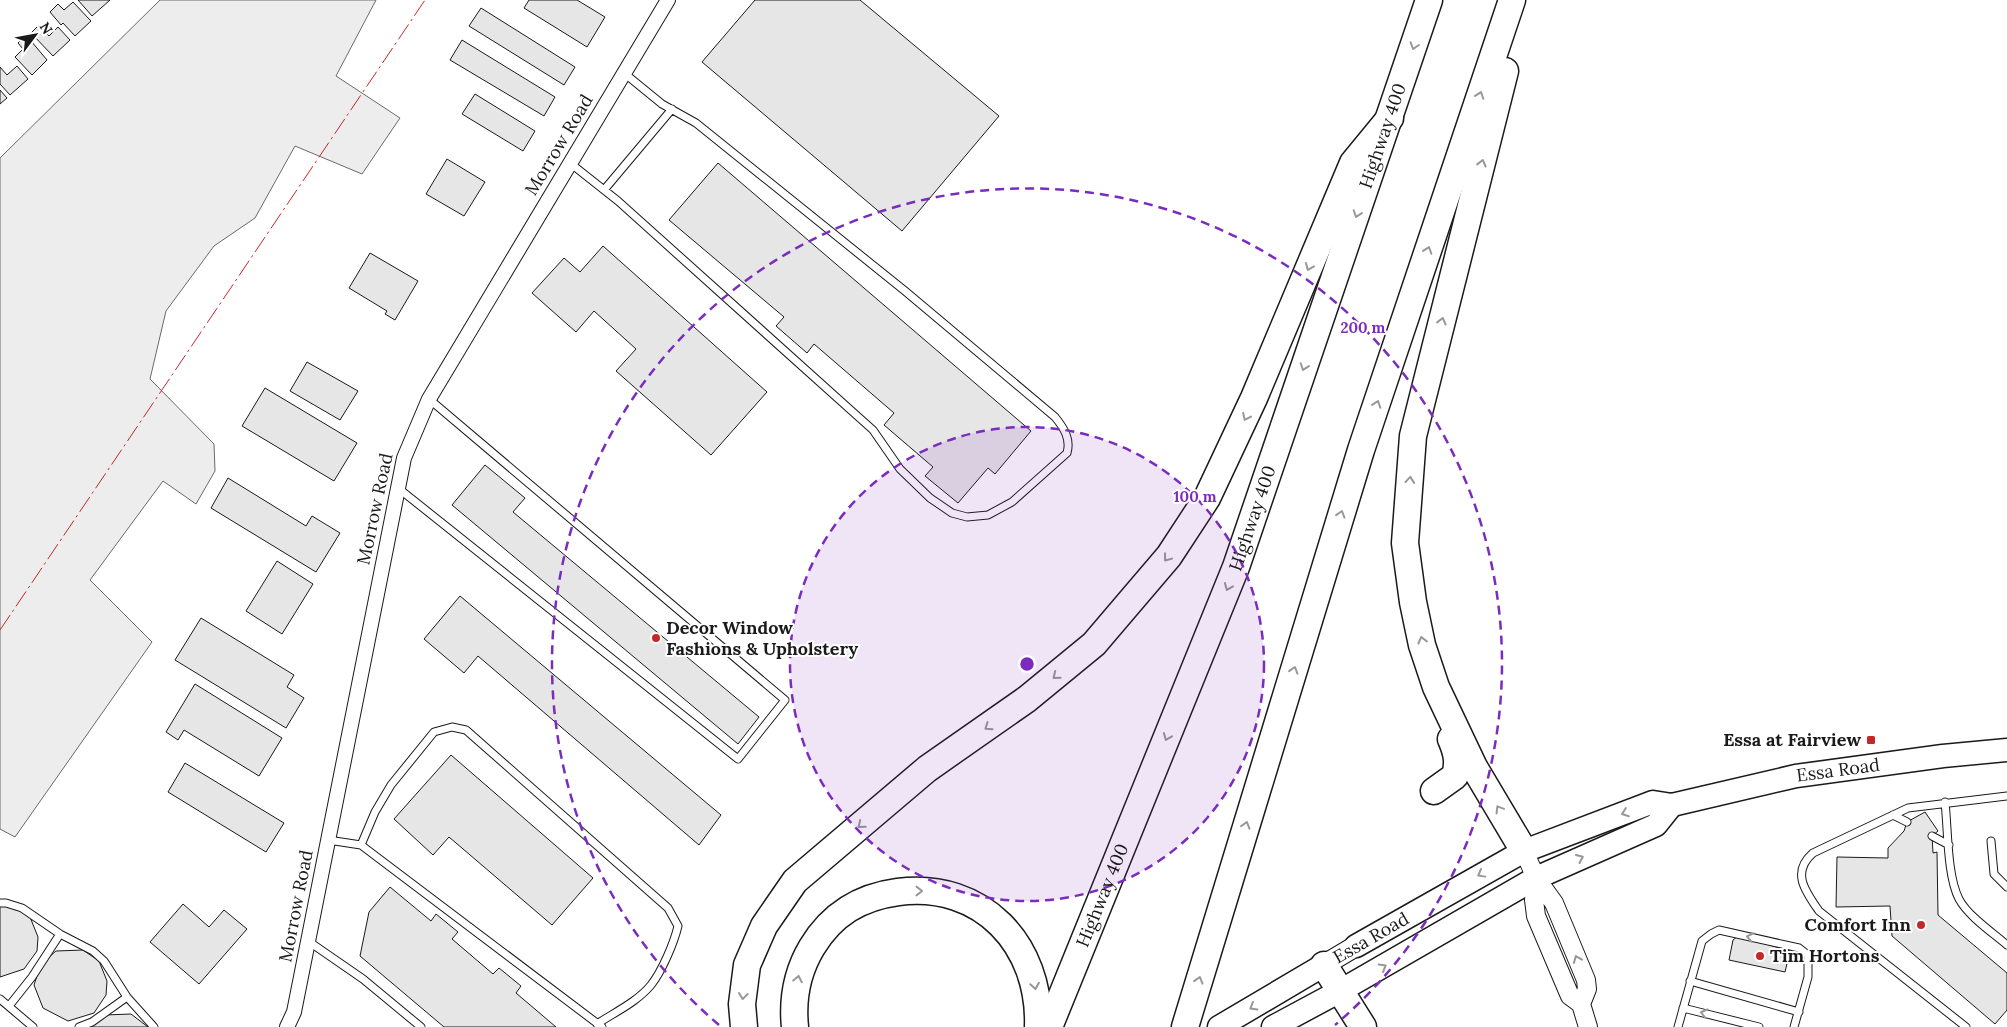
<svg xmlns="http://www.w3.org/2000/svg" width="2007" height="1027" font-family="Lora,serif">
  <style>
    .built { fill: #ededed; stroke: #6a6a6a }
    .building { fill: #e6e6e6; stroke: #1a1a1a }
    .lines { fill: none; stroke-linecap: round; stroke-linejoin: round }
    .service-casing { stroke: #1a1a1a; stroke-width: 9 }
    .minor-casing { stroke: #1a1a1a; stroke-width: 16 }
    .tertiary-casing { stroke: #1a1a1a; stroke-width: 20 }
    .secondary-casing { stroke: #1a1a1a; stroke-width: 22 }
    .primary-casing { stroke: #1a1a1a; stroke-width: 25 }
    .motorway-casing { stroke: #1a1a1a; stroke-width: 29 }
    .service { stroke: #fff; stroke-width: 7 }
    .minor { stroke: #fff; stroke-width: 14 }
    .tertiary { stroke: #fff; stroke-width: 18 }
    .secondary { stroke: #fff; stroke-width: 20 }
    .primary { stroke: #fff; stroke-width: 22 }
    .motorway { stroke: #fff; stroke-width: 26 }
    .power { stroke: #c62828; stroke-width: 1; stroke-dasharray: 18 4 2.5 4; stroke-linecap: butt }
    .oneway { stroke: #989898 }
    .ring { fill: none; stroke: #7b2cbf; stroke-width: 2.5; stroke-dasharray: 9 6 }
    .poi-dot { fill: #c62828; stroke: #fff; stroke-width: 2 }
    .labels { text-anchor: middle; stroke-width: 4; stroke-linejoin: round; paint-order: stroke }
    .street-label { font-size: 18px; fill: #1a1a1a; stroke: #fff }
    .poi-label { font-size: 18px; font-weight: bold; fill: #1a1a1a; stroke: #fff; text-anchor: start }
    .centre { fill: #7b2cbf; stroke: #fff; stroke-width: 2.5 }
    .ring-label { font-size: 15px; text-anchor: middle; font-weight: bold; fill: #7b2cbf; stroke: #fff; stroke-width: 4; stroke-linejoin: round; paint-order: stroke }
  </style>
  <rect width="100%" height="100%" fill="#fff"/>
  <path class="built" d="M160,0H376L336,76L400,118L362,174L295,146L255,218L214,246L166,311L150,379L214,444L215,471L196,504L163,481L90,580L152,642L15,837L0,829V158Z"/>
  <path class="building" d="M78,0H110L92,16Z
    M529,0H577L605,17L587,47L524,8Z
    M755,0H860L999,116L902,231L702,62Z
    M73,2L91,21L75,36L63,23L61,25L50,12L58,4L64,10Z
    M481,8L575,67L564,85L469,26Z
    M39,25L49,36L58,27L70,40L53,56L31,33Z
    M26,35L47,60L32,75L15,57L23,49L18,43Z
    M462,40L555,97L544,116L450,60Z
    M17,66L28,79L10,95L0,84V67L7,75Z
    M0,90L7,98L0,104Z
    M475,94L535,131L523,151L462,114Z
    M447,159L485,182L464,216L426,194Z
    M718,163L1031,431L995,474L988,468L958,503L925,476L933,467L884,425L894,413L814,344L807,353L776,326L784,317L669,220Z
    M603,246L767,392L711,455L616,371L636,349L594,311L576,332L532,293L564,258L580,272Z
    M370,253L418,281L395,320L385,314L387,311L349,288Z
    M307,362L358,391L340,420L290,391Z
    M265,388L357,443L334,481L242,426Z
    M485,465L525,498L513,512L759,717L738,744L452,505Z
    M228,478L306,526L312,516L340,533L316,572L211,508Z
    M277,561L313,584L282,634L246,611Z
    M460,596L721,815L699,845L478,656L464,673L424,639Z
    M201,618L294,675L287,687L304,698L286,728L175,660Z
    M195,684L282,738L259,776L184,730L178,740L166,732Z
    M451,755L593,878L552,925L449,837L433,855L394,819Z
    M185,763L284,823L266,852L168,792Z
    M1925,812L1938,831L1932,836L1933,853L1937,852L1938,915L2007,973V1010L1995,1024L1892,936L1890,906L1836,907L1837,857L1888,858V848L1904,831L1907,822Z
    M390,887L431,921L436,914L458,932L452,939L493,974L499,968L521,986L516,993L556,1027H444L360,956L369,912Z
    M183,904L209,927L224,910L247,929L199,984L150,942Z
    M0,906H14L30,917L38,937L37,951L24,969L0,977Z
    M1738,936L1790,951L1785,972L1729,960L1733,940Z
    M83,950L99,961L107,981L106,995L94,1013L68,1021L43,1008L34,985L41,964L56,951Z
    M131,1014L148,1027H91L105,1015Z"/>
  <g class="lines">
    <defs>
      <path id="service" d="M570,163L618,201L854,413L873,430L900,469L930,498L952,513L967,517L988,515L1012,502L1067,453C1071,439 1064,428 1055,417L905,291L696,123L662,104L624,73
        M604,190L672,109
        M398,488L738,759L785,700L429,399
        M1945,802C1948,829 1947,876 1959,899C1968,916 1993,933 2007,945
        M1893,815L1907,822
        M1932,836L1949,845
        M328,840L361,845L602,1027
        M1991,841L1994,874L2007,887
        M361,845L375,812L391,785L434,732L452,727L466,730L668,908L678,926C674,943 662,971 651,985C637,1002 615,1012 597,1024
        M0,903H6L22,908L60,934L93,951L104,961L127,997L154,1027
        M308,941L363,979L421,1027
        M1690,981L1799,1012
        M0,999L33,1027
        M9,1006L32,977L60,934
        M1683,1008L1759,1027
        M79,1027L92,1022L127,997
        M1678,1027L1702,941L1711,934L1719,930L1799,948L1808,955V977L1794,1027
        M1966,1027L1819,911C1805,891 1791,872 1813,853L1908,808L2007,796"/>
      <path id="minor" d="M287,1027L294,1012L404,458L429,399L668,0"/>
      <path id="tertiary" d="M1524,851L1536,878L1554,903L1586,980L1587,989L1581,1004
        M1536,878L1534,900L1536,916L1570,996L1581,1004L1588,1027"/>
      <path id="secondary" d="M1324,965L1356,946"/>
      <g id="primary">
        <path id="s1" d="M1356,946L1524,851L1653,802L1672,805L1796,776L1943,756L2007,750"/>
        <path d="M1219,1027L1324,965"/>
        <path d="M1273,1027L1340,991L1536,878L1656,825L1672,805"/>
      </g>
      <g id="motorway">
        <path d="M1505,71L1413,436L1405,543L1413,602L1422,645L1436,687L1474,767L1524,851"/>
        <path d="M1434,791L1455,776C1459,762 1457,753 1451,739"/>
        <path d="M1324,965L1363,1027"/>
        <path d="M744,1027L742,1004L747,965L764,926L795,881L927,769L1027,699L1094,644L1169,556L1207,498L1254,398L1353,163L1390,118"/>
        <path d="M795,1027C792,998 797,972 812,947C832,914 860,897 898,892C982,881 1041,945 1038,1027"/>
        <path id="s2" d="M1049,1027L1236,567L1429,0"/>
        <path d="M1185,1027L1361,450L1512,0"/>
      </g>
    </defs>
    <use href="#service" class="service-casing"/>
    <use href="#minor" class="minor-casing"/>
    <use href="#tertiary" class="tertiary-casing"/>
    <use href="#secondary" class="secondary-casing"/>
    <use href="#primary" class="primary-casing"/>
    <use href="#motorway" class="motorway-casing"/>
    <use href="#service" class="service"/>
    <use href="#minor" class="minor"/>
    <use href="#tertiary" class="tertiary"/>
    <use href="#secondary" class="secondary"/>
    <use href="#primary" class="primary"/>
    <use href="#motorway" class="motorway"/>
    <path class="power" d="M0,630L425,0"/>
  </g>
  <defs><path id="oneway-chevron" d="M-2-3.5L2.5 0L-2 3.5" fill="none" stroke-width="1.6" stroke-linecap="round" stroke-linejoin="round" transform="scale(1.25)"/></defs>
  <g class="oneway">
    <use href="#oneway-chevron" transform="translate(1414 46) rotate(108)"/>
    <use href="#oneway-chevron" transform="translate(1480 95) rotate(-71)"/>
    <use href="#oneway-chevron" transform="translate(1482 163) rotate(-76)"/>
    <use href="#oneway-chevron" transform="translate(1357 214) rotate(109)"/>
    <use href="#oneway-chevron" transform="translate(1428 250) rotate(-71)"/>
    <use href="#oneway-chevron" transform="translate(1309 267) rotate(113)"/>
    <use href="#oneway-chevron" transform="translate(1442 321) rotate(-76)"/>
    <use href="#oneway-chevron" transform="translate(1304 367) rotate(109)"/>
    <use href="#oneway-chevron" transform="translate(1377 404) rotate(-71)"/>
    <use href="#oneway-chevron" transform="translate(1246 417) rotate(115)"/>
    <use href="#oneway-chevron" transform="translate(1410 480) rotate(-85)"/>
    <use href="#oneway-chevron" transform="translate(1341 514) rotate(-73)"/>
    <use href="#oneway-chevron" transform="translate(1167 558) rotate(127)"/>
    <use href="#oneway-chevron" transform="translate(1228 587) rotate(112)"/>
    <use href="#oneway-chevron" transform="translate(1422 640) rotate(-104)"/>
    <use href="#oneway-chevron" transform="translate(1294 670) rotate(-73)"/>
    <use href="#oneway-chevron" transform="translate(1056 676) rotate(141)"/>
    <use href="#oneway-chevron" transform="translate(988 727) rotate(145)"/>
    <use href="#oneway-chevron" transform="translate(1167 737) rotate(112)"/>
    <use href="#oneway-chevron" transform="translate(1499 809) rotate(-121)"/>
    <use href="#oneway-chevron" transform="translate(1625 813) rotate(160)"/>
    <use href="#oneway-chevron" transform="translate(861 825) rotate(141)"/>
    <use href="#oneway-chevron" transform="translate(1246 825) rotate(-73)"/>
    <use href="#oneway-chevron" transform="translate(1580 858) rotate(-24)"/>
    <use href="#oneway-chevron" transform="translate(1481 874) rotate(151)"/>
    <use href="#oneway-chevron" transform="translate(919 891)"/>
    <use href="#oneway-chevron" transform="translate(1750 937) rotate(-168)"/>
    <use href="#oneway-chevron" transform="translate(1577 959) rotate(-112)"/>
    <use href="#oneway-chevron" transform="translate(1383 967) rotate(-30)"/>
    <use href="#oneway-chevron" transform="translate(798 979) rotate(-79)"/>
    <use href="#oneway-chevron" transform="translate(1199 980) rotate(-73)"/>
    <use href="#oneway-chevron" transform="translate(1035 986) rotate(81)"/>
    <use href="#oneway-chevron" transform="translate(743 996) rotate(97)"/>
    <use href="#oneway-chevron" transform="translate(1253 1007) rotate(150)"/>
    <use href="#oneway-chevron" transform="translate(1704 1013) rotate(-166)"/>
  </g>
  <circle cx="1027" cy="664" r="237" fill="#7b2cbf" fill-opacity=".12"/>
  <g class="ring">
    <circle cx="1027" cy="664" r="237"/>
    <path d="M719 1025A475 475 0 1 1 1335 1025"/>
  </g>
  <g class="poi-dot">
    <circle cx="656" cy="638" r="5"/>
    <rect x="1866" y="735" width="10" height="10" rx="2.5"/>
    <circle cx="1921" cy="925" r="5"/>
    <circle cx="1760" cy="956" r="5"/>
  </g>
  <g class="labels">
    <g class="street-label">
      <text dy="6" stroke="none"><textPath href="#s2" startOffset="952">Highway 400</textPath></text>
      <text transform="translate(559 145) rotate(-59)" y="6">Morrow Road</text>
      <text transform="translate(375 509) rotate(-78)" y="6">Morrow Road</text>
      <text dy="6" stroke="none"><textPath href="#s2" startOffset="548">Highway 400</textPath></text>
      <text dy="6" stroke="none"><textPath href="#s1" startOffset="520">Essa Road</textPath></text>
      <text dy="6" stroke="none"><textPath href="#s2" startOffset="142">Highway 400</textPath></text>
      <text transform="translate(296 906) rotate(-79)" y="6">Morrow Road</text>
      <text transform="translate(1371 938) rotate(-30)" y="6">Essa Road</text>
    </g>
    <g class="poi-label">
      <text x="666" y="634">Decor Window<tspan x="666" dy="21">Fashions &amp; Upholstery</tspan></text>
      <text x="1861" y="746" text-anchor="end">Essa at Fairview</text>
      <text x="1911" y="931" text-anchor="end">Comfort Inn</text>
      <text x="1770" y="962">Tim Hortons</text>
    </g>
  </g>
  <circle cx="1027" cy="664" r="8" class="centre"/>
  <g class="ring-label">
    <text x="1363" y="333">200 m</text>
    <text x="1195" y="502">100 m</text>
  </g>
  <g transform="translate(35 35) rotate(58)" stroke="#ffffff" stroke-width="4" paint-order="stroke">
  <path d="M0-4L9 19L0 12L-9 19Z" fill="#1a1a1a"/>
  <text y="-8" font-size="14" font-weight="bold" text-anchor="middle" fill="#1a1a1a">N</text>
  </g>
</svg>
